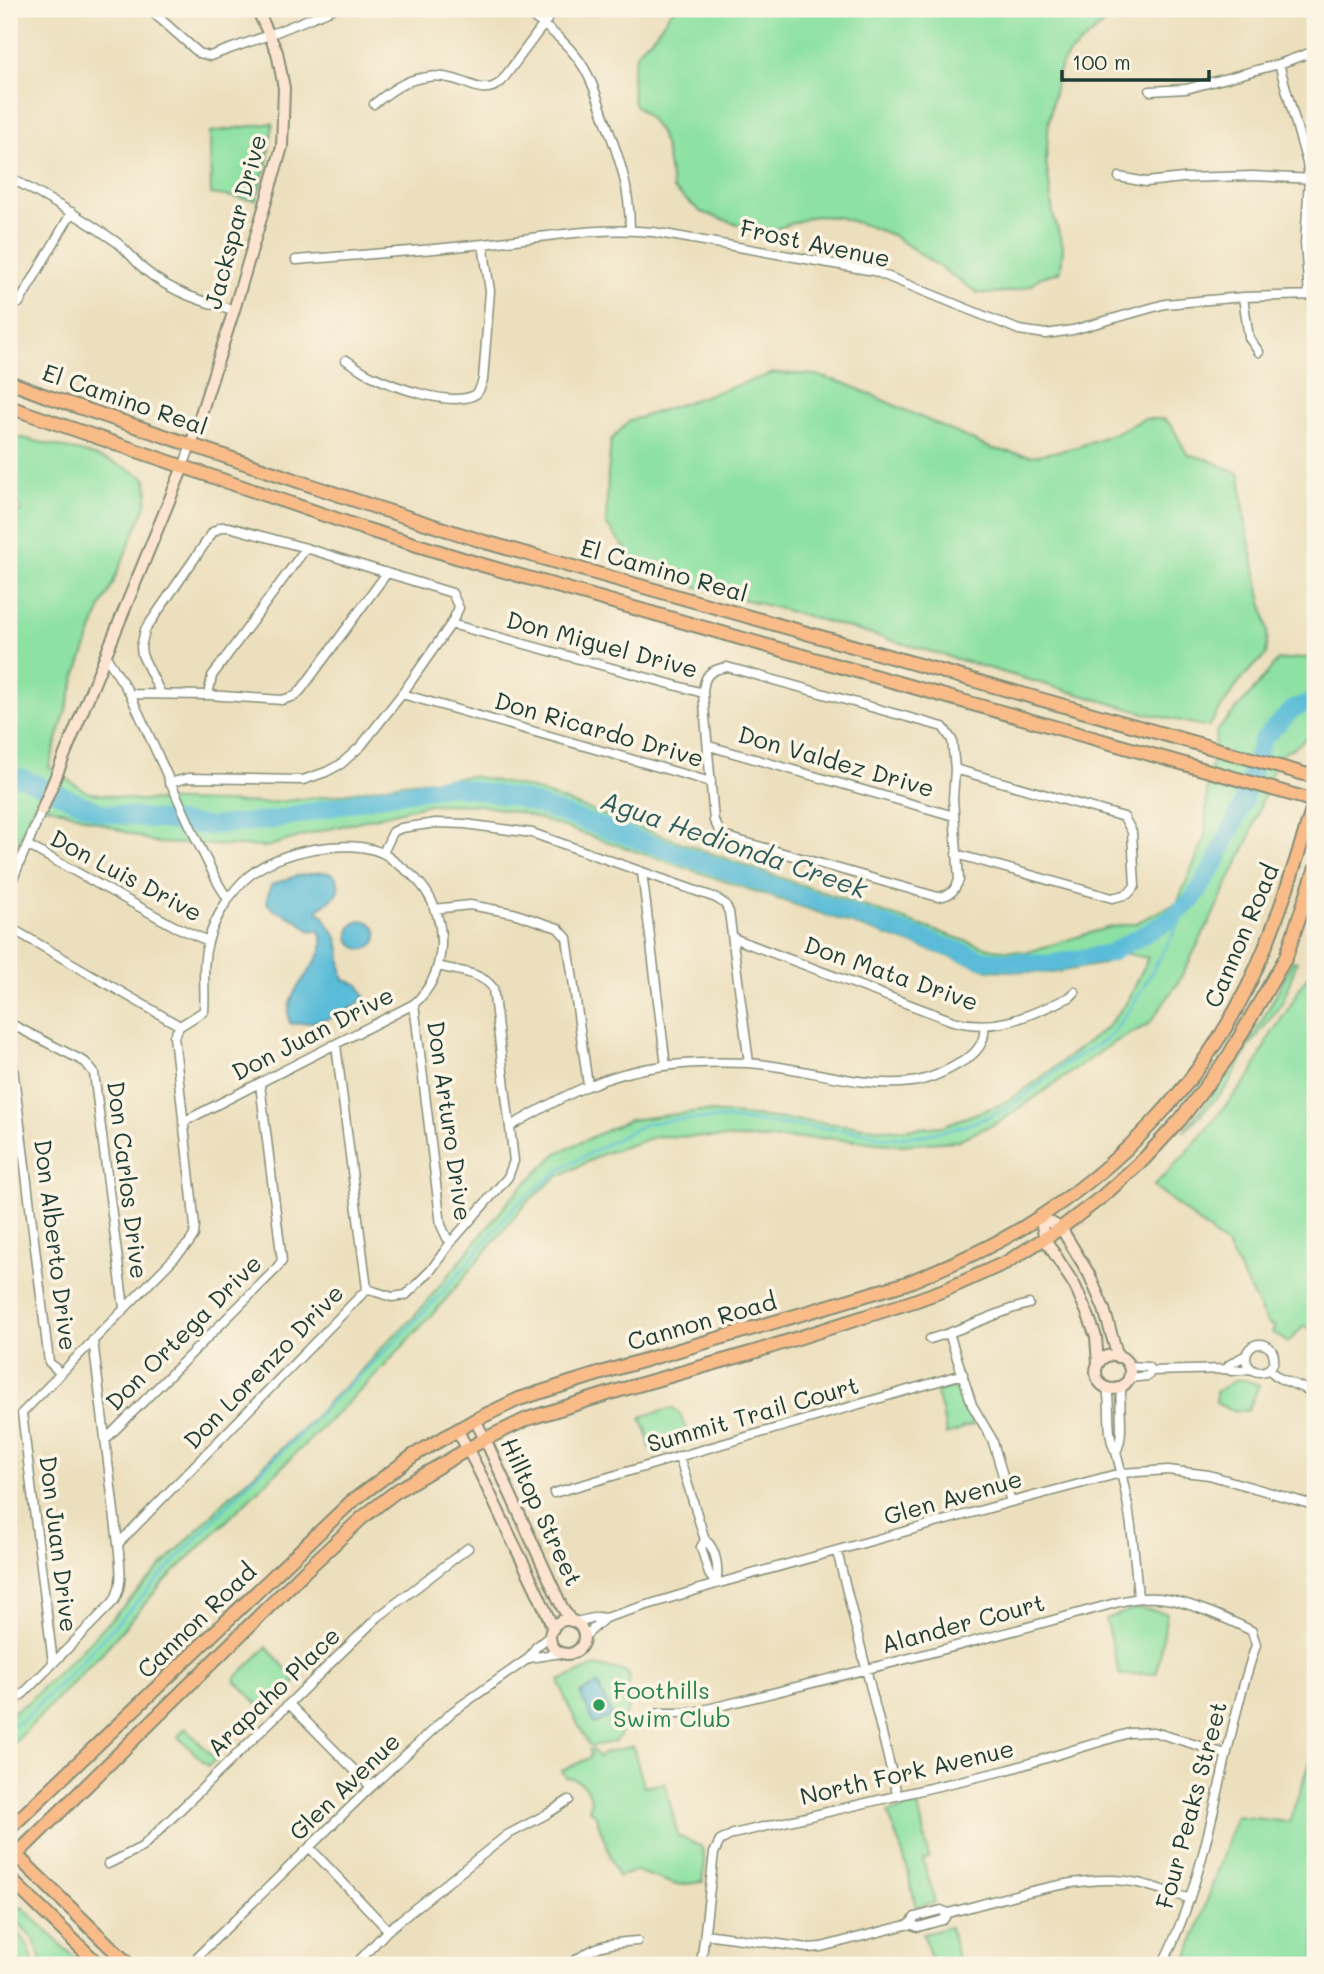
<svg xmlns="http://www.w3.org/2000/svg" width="1324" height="1974" font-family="Mali,sans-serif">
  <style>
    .green { fill: #8de1a3; stroke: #568f6c; stroke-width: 2 }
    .water { fill: #5abcd8; stroke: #3c7c86; stroke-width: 2 }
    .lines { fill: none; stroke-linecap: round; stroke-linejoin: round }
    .stream { stroke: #5abcd8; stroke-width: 2.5 }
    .river { stroke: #5abcd8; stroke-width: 18 }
    .street-casing { stroke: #868e78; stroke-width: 11 }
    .secondary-casing { stroke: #868e78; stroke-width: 14 }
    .primary-casing { stroke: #868e78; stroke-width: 16 }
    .street { stroke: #fff; stroke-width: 8 }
    .secondary { stroke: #fde4d0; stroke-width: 10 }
    .primary { stroke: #f9bc89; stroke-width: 12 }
    .leisure-dot { fill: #2e9e5b; stroke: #fcf5e5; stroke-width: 2.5 }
    .labels { text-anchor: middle; stroke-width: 7; stroke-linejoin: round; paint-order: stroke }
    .street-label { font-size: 24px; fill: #1f3d34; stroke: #fcf5e5 }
    .leisure-label { font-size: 24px; fill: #27864d; stroke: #fcf5e5; text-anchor: start }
    .water-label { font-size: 26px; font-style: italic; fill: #2e5d5d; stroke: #fcf5e5 }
  </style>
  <rect width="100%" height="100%" fill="#fcf5e5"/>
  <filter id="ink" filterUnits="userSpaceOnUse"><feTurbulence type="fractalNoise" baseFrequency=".0143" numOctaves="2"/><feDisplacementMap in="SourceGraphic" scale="14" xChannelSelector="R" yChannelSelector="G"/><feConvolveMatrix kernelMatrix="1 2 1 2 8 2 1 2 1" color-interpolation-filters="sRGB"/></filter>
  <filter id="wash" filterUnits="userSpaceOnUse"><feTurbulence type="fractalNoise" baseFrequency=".00686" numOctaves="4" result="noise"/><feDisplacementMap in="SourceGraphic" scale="28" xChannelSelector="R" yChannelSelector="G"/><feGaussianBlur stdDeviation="1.57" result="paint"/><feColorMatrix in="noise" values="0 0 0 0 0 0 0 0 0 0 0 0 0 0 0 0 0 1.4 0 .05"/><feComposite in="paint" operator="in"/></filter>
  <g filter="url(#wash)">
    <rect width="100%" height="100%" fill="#ecdfbd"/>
    <path class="green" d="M673,9H1121L1069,54L1062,64L1056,83L1049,121L1046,160L1053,214L1063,246L1061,271L1039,278L1032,285L1014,291L988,294L978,293L892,235L865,225L837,217L814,216L773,230H754L701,212L673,189L665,148L660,133L651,120L635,105L633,101L632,73L637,52L654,35Z
      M273,123L267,162L256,200L211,194L210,132Z
      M774,373L816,375L847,384L992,449L1032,456L1074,448L1115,433L1144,419H1164L1172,426L1187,454L1209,460L1240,474L1246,526L1268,630L1266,655L1243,677L1208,727L1148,714L807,616L656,576L632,557L606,524L608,473L611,440L629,421Z
      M9,435C51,445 111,455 146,479L148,490L146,505L110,590L101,607L76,676L49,767L87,792L137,800L268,803L338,795L403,783L472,776L529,788L749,867L972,943L993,949L1028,952L1106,928L1136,923L1177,903L1205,838L1207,789L1217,730L1248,697L1278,660L1315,657V732L1295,747L1277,757L1249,839L1210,921L1178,983L1149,1024L1113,1043L1001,1121L956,1141L899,1145L825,1138L775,1139L657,1136L603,1154L557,1177L526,1203L446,1299L378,1373L162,1584L101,1654L9,1748V1714L27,1703L94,1637L224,1502L313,1419L330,1400L359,1373L385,1344L415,1316L514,1195L557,1153L629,1120L701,1111L896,1130L942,1126L1002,1104L1034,1083L1106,1028L1128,1001L1148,958L1122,953L1103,964L1051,973L989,970L522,813L479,805L429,804L313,833L266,847L157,843L68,812L35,803L9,864V518L22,511L9,489Z
      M1292,961L1297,962L1282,1003L1249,1047L1227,1087L1184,1132L1189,1123C1231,1075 1266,1020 1292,961Z
      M1315,969V1331L1304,1326L1288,1343L1272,1332L1275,1327L1267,1323L1227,1246L1154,1186L1188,1151L1252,1074L1267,1041L1290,1006L1303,982Z
      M1236,1380H1245L1259,1385L1248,1411L1230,1410L1216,1403V1392Z
      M952,1388L961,1392L973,1425L961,1428L959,1431L946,1435L942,1410L936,1395L938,1391Z
      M673,1408L680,1414L691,1443L664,1452L657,1448L650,1449L647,1432L641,1419L643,1416Z
      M1138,1608L1167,1613L1157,1673L1120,1675L1105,1619Z
      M267,1647L296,1680L288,1694L280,1701L264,1711L234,1679Z
      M595,1666C607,1669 619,1667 629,1674C631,1684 628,1688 620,1694L628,1698L630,1703C628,1710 627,1715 623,1721C621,1726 622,1732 620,1736L614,1742L592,1746L589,1745L567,1703L559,1681Z
      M185,1728L216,1759L208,1766L178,1737Z
      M633,1746L644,1787L665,1783L678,1836L702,1847L705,1863L703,1882L677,1885L636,1871L618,1877L595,1814L589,1810C595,1792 584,1780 566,1777L562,1771L589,1758L591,1754L589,1750L592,1749L598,1757L605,1753Z
      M1315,1749V1965H1185L1236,1816L1289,1822Z
      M918,1805L929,1858L923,1860L935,1902L916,1907L906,1864L888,1812Z
      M22,1907L82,1965H41C38,1938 31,1936 13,1918L15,1911Z
      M9,1924C23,1936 31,1947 33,1965H17L16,1961L9,1954Z
      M950,1927L960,1965H933L923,1934Z"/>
    <path class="water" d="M321,872L330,873L336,877C344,896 331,899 318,909V912L324,916C327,926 335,931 338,941C342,953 340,967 344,980L358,984L365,997C345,1018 321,1022 293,1024L290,1023C279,986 337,959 319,931L309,930L297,920L273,909L268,904L267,898L271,885L296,876Z
      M349 935a14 14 0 1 1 28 0a14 14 0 1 1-28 0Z
      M598,1684L612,1716L594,1724L580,1693Z"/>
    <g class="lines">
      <path class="stream" d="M9,1726L21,1722L60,1684L253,1478L304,1430L331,1401L397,1340L444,1291L517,1204L564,1167L645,1124L677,1119H728L863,1132L887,1138L924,1135L964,1126L1005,1110L1069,1061L1108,1039L1132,1007L1193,899"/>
      <path class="river" d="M9,777L22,778L103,813L209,826L274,820L384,796L451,786L518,798L985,960L1048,964L1110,953L1168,921L1193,899L1215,864L1242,805L1262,740L1294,708L1315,701"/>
    </g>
  </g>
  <g filter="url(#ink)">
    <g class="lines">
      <defs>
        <path id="street" d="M149,9L199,53L210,56L269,35L333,9
          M521,9C541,22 560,36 575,55C589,72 596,93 603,114C618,155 630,185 630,230
          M1279,64L1307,163L1309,179L1305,243L1309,295
          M1150,91L1186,89L1279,64L1315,51
          M374,104C387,94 404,80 422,78C430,76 441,76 449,78C469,81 483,97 501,82L555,9
          M9,177C45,197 81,217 115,241C127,249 135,262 146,271C172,292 202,302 234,310
          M1119,177L1146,182L1183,178L1252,176L1315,179
          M296,260C358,255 421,251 483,244C542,238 593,226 653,232L874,271L1019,330L1046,334L1073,330L1165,304L1243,297L1315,295
          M1243,297L1249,338L1259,352
          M19,303L72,212
          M346,360C354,365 362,371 370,375C392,386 454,409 476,394C480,391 481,385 483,380L490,291L483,244
          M183,467L191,445
          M451,624L703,693
          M105,655L130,694L199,845L219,885L228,899
          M727,667L943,727L952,740L955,769L953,799L959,880C954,892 951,895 938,897L723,836L714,821L703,693C704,675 709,670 727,667Z
          M130,694L208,695L282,700L295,696L301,690L387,573
          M161,694L142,655L141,647L145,630L213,532L221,527H229L306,548L452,593L459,608L451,624L402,694L361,746L341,764L326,772L303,780L188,778L169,783
          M402,694L711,782
          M208,695L212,676L306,548
          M709,746L954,816
          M955,769L1124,817L1132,832L1135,886L1128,894L1112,898L956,854
          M27,845L174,926L208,941
          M383,853L393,832L401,828L436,823L465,824L532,833L716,898L725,904L729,912L749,1063
          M642,872L666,1066
          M9,888L42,810
          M434,909L470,905L513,913L558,928L567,938L588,1085
          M9,927L180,1026
          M733,938L953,1021C998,1033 1030,1015 1070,997L1075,992
          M414,1004L441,1225L447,1238L451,1242
          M9,1023L85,1062L94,1073L124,1308
          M9,1035L49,1362L60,1373
          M511,1126C561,1097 604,1073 663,1066C687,1063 723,1062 748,1063C799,1066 860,1089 911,1082C929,1080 945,1072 960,1063C975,1055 986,1044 984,1026
          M367,1289L392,1297L406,1295L431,1270L451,1242L508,1177L514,1161L493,988C482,972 456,971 438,966
          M930,1339L949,1333
          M93,1340L118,1544
          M1246 1358a14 14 0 1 1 28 0a14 14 0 1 1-28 0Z
          M1129,1366L1148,1367L1151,1371L1227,1369L1231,1371L1250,1369
          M1227,1369L1229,1365L1246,1355
          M1269,1370L1279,1378L1315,1393
          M1129,1378L1148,1376L1151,1371
          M1107,1388C1111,1407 1106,1437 1116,1452C1126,1433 1117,1408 1122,1386
          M105,1440L275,1270L282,1261L260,1084
          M1116,1452C1130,1503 1134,1546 1138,1598
          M679,1456L705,1540C717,1549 719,1570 716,1584
          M554,1493L963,1374
          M1011,1502L992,1439L972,1405L949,1333L1011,1309L1029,1304
          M705,1540L701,1547L709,1574L716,1584
          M837,1551L897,1794
          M575,1622L598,1617L605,1618L716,1584L1011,1502L1121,1473L1168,1470L1209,1475L1310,1504L1315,1507
          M584,1637L605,1618
          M529,1658L561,1653
          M53,1663L22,1413L189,1243L194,1235L195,1226L174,1036L180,1026L204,1011C206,988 201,965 208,942C214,919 231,890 250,875C278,851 348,837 382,853C387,855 391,859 395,862C407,870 418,879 426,891C449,927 446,975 414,1004L183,1122
          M289,1704L371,1787
          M9,1705L24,1693L114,1601C124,1583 120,1565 118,1544L367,1289L336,1045
          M659,1713H680L699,1711C839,1677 979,1641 1119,1602C1131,1599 1145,1597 1158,1598C1185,1600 1228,1619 1252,1631L1256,1645C1220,1750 1213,1865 1162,1965
          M310,1848L388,1930
          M108,1864L142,1847L378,1617L468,1548
          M910,1924L918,1927L943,1920L948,1913
          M705,1934L808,1948L821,1947L910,1924L915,1917L941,1910L948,1913C1000,1900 1073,1875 1126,1881C1147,1883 1168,1893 1188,1898
          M198,1956L371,1787L452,1712L529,1658L536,1647L551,1635
          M355,1965L388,1930L507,1835L547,1814L569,1800
          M569,1965C595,1945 606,1943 637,1941
          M701,1965L714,1853L720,1841L733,1834L1007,1770L1129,1733L1154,1732L1226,1754"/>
        <path id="secondary" d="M191,445L234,310L282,147L284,88L277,52L257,9
          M42,810L183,467
          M1040,1217L1061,1228L1089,1274L1104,1309L1118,1357
          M1040,1217L1045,1239L1075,1286L1088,1315L1096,1337L1098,1364
          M1096 1372a17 17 0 1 1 34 0a17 17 0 1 1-34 0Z
          M475,1420L485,1439L562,1607L571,1621
          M457,1430C477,1464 493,1500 510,1536C525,1567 541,1597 553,1629
          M550 1637a17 17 0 1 1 34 0a17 17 0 1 1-34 0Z
          M9,1848L16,1855L9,1863"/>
        <path id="primary" d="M9,382L46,396L372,506L485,542L1315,777
          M9,407L365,529L479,564L1315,801
          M9,1829L351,1502L414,1455L475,1420L519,1399L611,1370L907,1283C947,1266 989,1249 1027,1225C1119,1168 1201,1084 1248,986C1277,926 1295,863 1315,801
          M9,1878L99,1965
          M129,1965L16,1855L305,1571L363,1517L398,1490L485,1439L527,1419L617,1391L754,1352L914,1301L947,1289L1007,1262L1061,1228L1103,1196L1144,1159L1180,1120L1228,1057L1286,957L1315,870"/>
      </defs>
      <use href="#street" class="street-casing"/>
      <use href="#secondary" class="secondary-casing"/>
      <use href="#primary" class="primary-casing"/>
      <use href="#street" class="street"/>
      <use href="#secondary" class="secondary"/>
      <use href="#primary" class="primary"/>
    </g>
  </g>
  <circle class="leisure-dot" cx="599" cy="1705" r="7"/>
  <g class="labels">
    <g class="street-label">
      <text transform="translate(236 222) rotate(-75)" y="8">Jackspar Drive</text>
      <text transform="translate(815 244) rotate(12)" y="8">Frost Avenue</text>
      <text transform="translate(125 400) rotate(19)" y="8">El Camino Real</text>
      <text transform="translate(664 571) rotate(16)" y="8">El Camino Real</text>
      <text transform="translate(602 645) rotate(15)" y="8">Don Miguel Drive</text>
      <text transform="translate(599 730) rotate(16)" y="8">Don Ricardo Drive</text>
      <text transform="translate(836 762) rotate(16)" y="8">Don Valdez Drive</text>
      <text transform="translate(126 876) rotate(28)" y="8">Don Luis Drive</text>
      <text transform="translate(1242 936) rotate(-67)" y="8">Cannon Road</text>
      <text transform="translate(891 974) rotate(19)" y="8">Don Mata Drive</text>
      <text transform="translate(313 1034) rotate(-27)" y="8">Don Juan Drive</text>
      <text transform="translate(449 1121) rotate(82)" y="8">Don Arturo Drive</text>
      <text transform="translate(127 1180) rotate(83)" y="8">Don Carlos Drive</text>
      <text transform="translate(55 1245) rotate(83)" y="8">Don Alberto Drive</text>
      <text transform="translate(702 1322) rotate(-16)" y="8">Cannon Road</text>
      <text transform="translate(184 1333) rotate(-45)" y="8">Don Ortega Drive</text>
      <text transform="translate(264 1367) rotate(-46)" y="8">Don Lorenzo Drive</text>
      <text transform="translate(753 1415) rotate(-16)" y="8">Summit Trail Court</text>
      <text transform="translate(953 1498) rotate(-16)" y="8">Glen Avenue</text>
      <text transform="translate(541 1512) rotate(65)" y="8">Hilltop Street</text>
      <text transform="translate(58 1544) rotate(83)" y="8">Don Juan Drive</text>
      <text transform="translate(197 1621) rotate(-44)" y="8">Cannon Road</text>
      <text transform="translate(963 1624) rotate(-15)" y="8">Alander Court</text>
      <text transform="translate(274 1692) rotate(-44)" y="8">Arapaho Place</text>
      <text transform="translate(907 1773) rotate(-13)" y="8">North Fork Avenue</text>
      <text transform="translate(345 1787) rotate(-44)" y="8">Glen Avenue</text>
      <text transform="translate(1192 1805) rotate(-75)" y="8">Four Peaks Street</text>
    </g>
    <g class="leisure-label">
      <text x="613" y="1699">Foothills<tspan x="613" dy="28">Swim Club</tspan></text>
    </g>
    <g class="water-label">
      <text transform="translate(734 845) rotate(19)" y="9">Agua Hedionda Creek</text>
    </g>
  </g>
  <rect width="1324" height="1974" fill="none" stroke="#fcf5e5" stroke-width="35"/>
  <path d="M1062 70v10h147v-10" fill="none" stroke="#1f3d34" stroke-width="3.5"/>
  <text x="1072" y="70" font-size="21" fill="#1f3d34" stroke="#fcf5e5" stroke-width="5" paint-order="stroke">100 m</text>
</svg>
